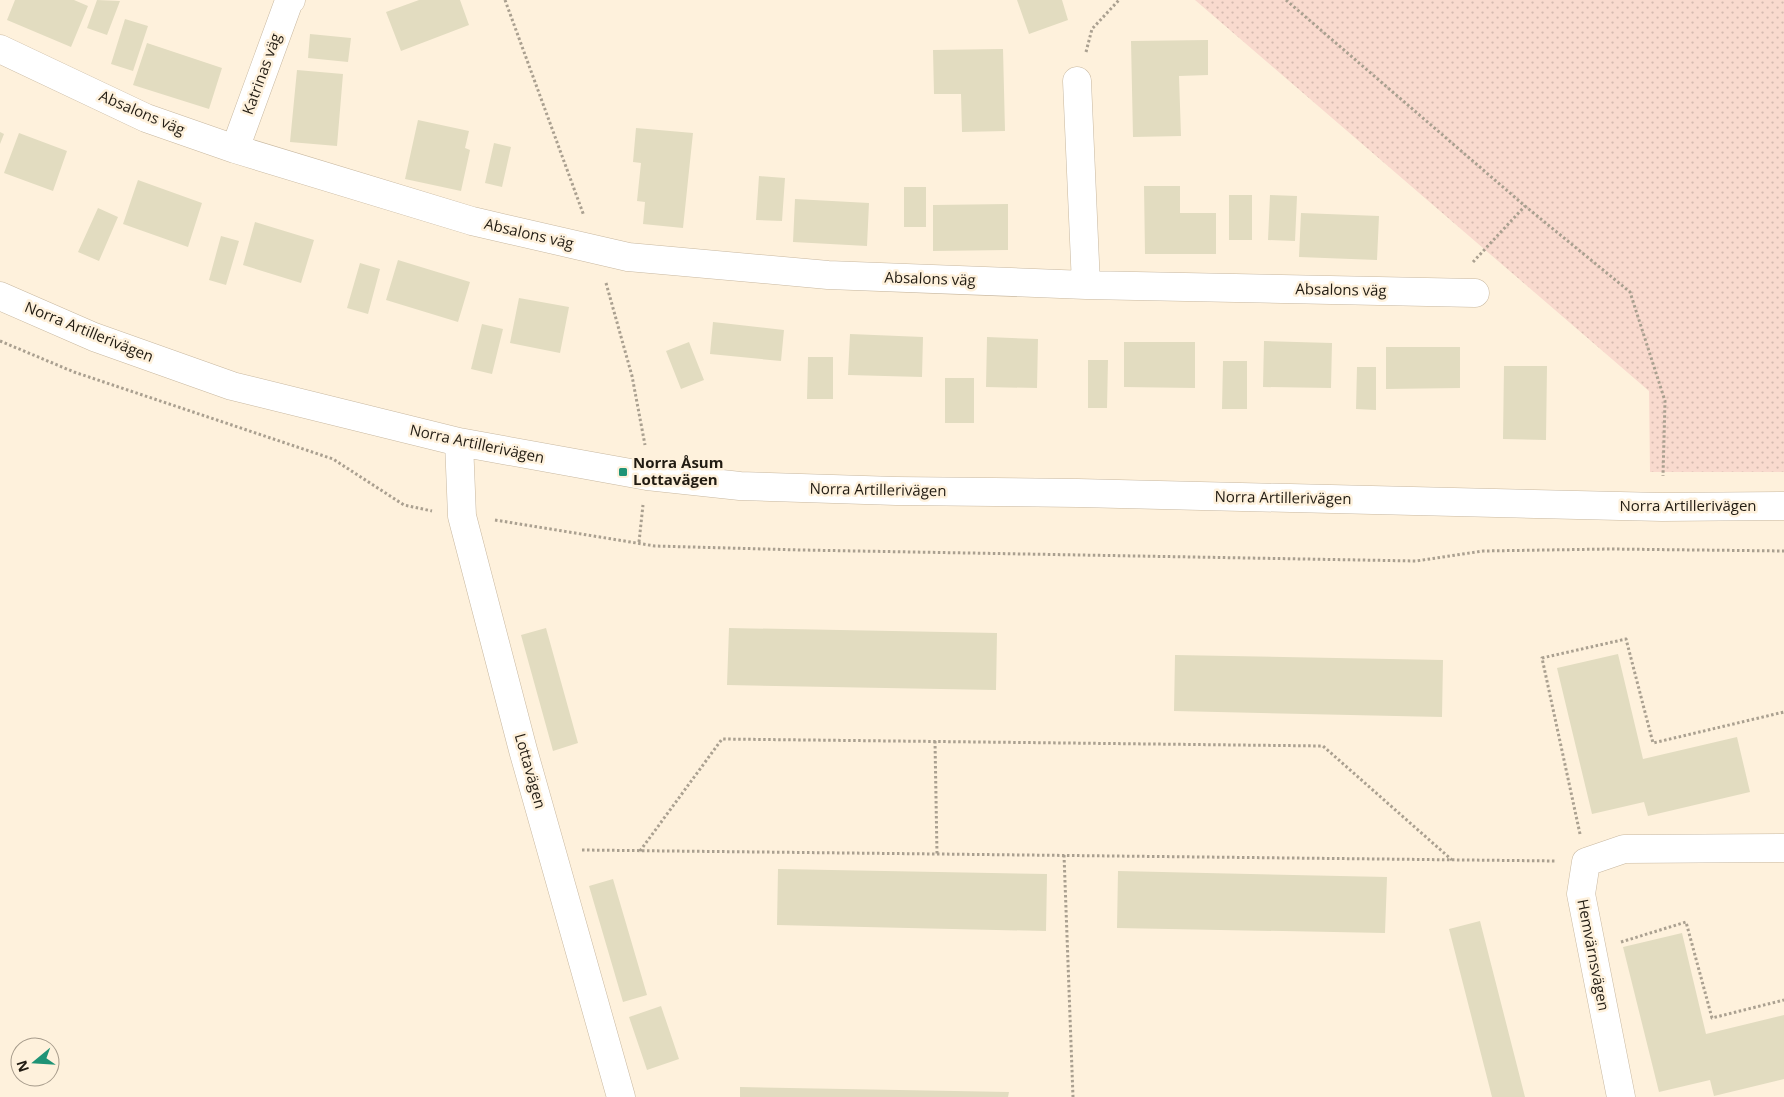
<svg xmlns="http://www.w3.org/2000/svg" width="1784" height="1097" font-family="'Open Sans',sans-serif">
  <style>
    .park { fill: url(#park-dots) }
    .building { fill: #e2dcc0 }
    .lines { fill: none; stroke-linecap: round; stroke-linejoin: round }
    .minor-casing { stroke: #c8b8a0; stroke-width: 29 }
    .path { stroke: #aaa090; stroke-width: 3; stroke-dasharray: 2.5 2.5; stroke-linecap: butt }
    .minor { stroke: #fff; stroke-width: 28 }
    .poi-dot { fill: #1f9376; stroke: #fef1dc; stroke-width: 2 }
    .labels { text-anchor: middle; stroke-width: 5; stroke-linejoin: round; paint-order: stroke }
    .street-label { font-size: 15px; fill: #211b12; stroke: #fef1dc }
    .poi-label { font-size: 15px; font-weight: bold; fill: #211b12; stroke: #fef1dc; text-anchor: start }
  </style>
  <defs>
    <pattern id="park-dots" width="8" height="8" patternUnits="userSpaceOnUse" patternTransform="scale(1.25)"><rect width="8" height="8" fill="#f9dace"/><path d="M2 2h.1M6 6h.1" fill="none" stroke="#d5bab0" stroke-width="1.8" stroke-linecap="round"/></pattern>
  </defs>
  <rect width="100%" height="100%" fill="#fef1dc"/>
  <path class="park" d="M1195,0H1784V472H1650L1649,391Z"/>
  <path class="building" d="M15,0H74L88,6L71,47L7,20Z
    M97,0L120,1L107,35L87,28Z
    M419,0H460L469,25L401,51L386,12Z
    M1017,0H1062L1068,20L1029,34Z
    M125,19L148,26L133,71L111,64Z
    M310,34L351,38L348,62L308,58Z
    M1208,40V75L1179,76L1181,136L1133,137L1131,41Z
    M147,43L222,68L209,109L133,85Z
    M1003,49L1005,131L962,132L961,94H934L933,50Z
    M297,70L343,74L337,146L290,142Z
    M418,120L469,131L465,148L470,150L461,191L405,179Z
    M636,128L693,133L683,228L643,224L645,202L637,201L641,163L633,162Z
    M0,132L4,134L0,144Z
    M19,133L67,151L53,191L4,173Z
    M494,143L511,147L502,187L485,183Z
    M759,176L785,178L782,221L756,220Z
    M138,180L202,203L188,247L123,224Z
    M1144,186H1180V213H1216V254H1145Z
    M904,187H926V227H904Z
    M1229,195H1252V240H1229Z
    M1270,195L1297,196L1295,241L1268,240Z
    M795,199L869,203L867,246L793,242Z
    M1008,204V250L933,251V205Z
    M98,208L118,217L99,261L78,252Z
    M1301,213L1379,216L1377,260L1299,257Z
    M255,222L314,240L301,283L243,265Z
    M221,236L239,241L226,285L209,280Z
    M398,260L470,282L458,322L386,300Z
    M360,263L380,269L368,314L347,308Z
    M519,298L569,307L560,353L510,343Z
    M713,322L784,330L781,361L710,354Z
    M482,324L503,329L492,374L471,369Z
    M850,334L923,337L922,377L848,375Z
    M987,337L1038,339L1037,388L986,387Z
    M1264,341L1332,343L1331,388L1263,387Z
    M689,342L704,380L681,389L666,351Z
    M1124,342H1195V388L1124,387Z
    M1386,347H1460V388L1386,389Z
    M808,357H833V399H807Z
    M1088,360H1108L1107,408H1088Z
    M1223,361H1247V409H1222Z
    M1504,366H1547L1546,440L1503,439Z
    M1357,367H1376V410L1356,409Z
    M945,378H974V423H945Z
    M546,628L578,743L553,751L521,635Z
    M729,628L997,633L996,690L727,685Z
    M1618,654L1643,759L1737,737L1750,792L1648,816L1644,802L1592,814L1557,668Z
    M1175,655L1443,660L1442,717L1174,711Z
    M778,869L1047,874L1046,931L777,925Z
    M1118,871L1387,877L1385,933L1117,928Z
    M613,879L647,995L623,1002L589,886Z
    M1480,921L1525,1097H1492L1449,929Z
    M1682,933L1706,1034L1784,1015V1079L1714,1096L1710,1080L1659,1092L1623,947Z
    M661,1006L679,1059L647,1070L629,1017Z
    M740,1087L1009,1092L1008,1097H740Z"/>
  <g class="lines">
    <defs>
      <path id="minor" d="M0,49L146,118L235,149L472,221L628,257L828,275L1086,285L1475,293
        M1077,81L1086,285
        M235,149L289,1L291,0
        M0,296L94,337L232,386L459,442L647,476L740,486L896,491L1078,493L1662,507L1784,506
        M459,442L462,516L523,750L621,1097
        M1621,1097L1581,894L1586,862L1624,849L1784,848"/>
    </defs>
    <use href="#minor" class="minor-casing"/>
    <path class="path" d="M505,0L584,216
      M1286,0L1525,206L1630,292L1665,401L1663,476
      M1086,52L1092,29L1119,0
      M1473,262L1525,206
      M606,283L632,376L645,445
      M0,341L74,372L333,459L404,505L432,511
      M495,520L655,546L801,550L1416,561L1483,551L1610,549L1784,551
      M639,542L643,505
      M935,741L937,854
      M1580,834L1542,658L1626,639L1653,743L1784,712
      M582,850L1556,861
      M640,851L722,739L1323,746L1452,860
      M1064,855L1073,1097
      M1621,942L1686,922L1712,1018L1784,1000"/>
    <use href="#minor" class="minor"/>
  </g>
  <rect class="poi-dot" x="618" y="467" width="10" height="10" rx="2.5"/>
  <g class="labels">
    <g class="street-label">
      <text transform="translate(262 74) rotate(-70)" y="5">Katrinas väg</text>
      <text transform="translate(142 113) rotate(23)" y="5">Absalons väg</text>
      <text transform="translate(529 234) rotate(13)" y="5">Absalons väg</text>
      <text transform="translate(930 279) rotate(2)" y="5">Absalons väg</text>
      <text transform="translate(1341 290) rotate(1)" y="5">Absalons väg</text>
      <text transform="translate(89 332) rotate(22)" y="5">Norra Artillerivägen</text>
      <text transform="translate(477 444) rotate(12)" y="5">Norra Artillerivägen</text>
      <text transform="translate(878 490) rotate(1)" y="5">Norra Artillerivägen</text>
      <text transform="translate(1283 498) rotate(1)" y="5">Norra Artillerivägen</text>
      <text x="1688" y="511">Norra Artillerivägen</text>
      <text transform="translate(530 771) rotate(74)" y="5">Lottavägen</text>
      <text transform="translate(1593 955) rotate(79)" y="5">Hemvärnsvägen</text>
    </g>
    <g class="poi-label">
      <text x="633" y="468">Norra Åsum<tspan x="633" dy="17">Lottavägen</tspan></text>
    </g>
  </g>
  <g transform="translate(35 1062) rotate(252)"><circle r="24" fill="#fef1dc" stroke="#a69b8b"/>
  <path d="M0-4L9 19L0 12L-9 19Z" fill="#1f9376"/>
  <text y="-8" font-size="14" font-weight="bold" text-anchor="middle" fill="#211b12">N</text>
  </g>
</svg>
